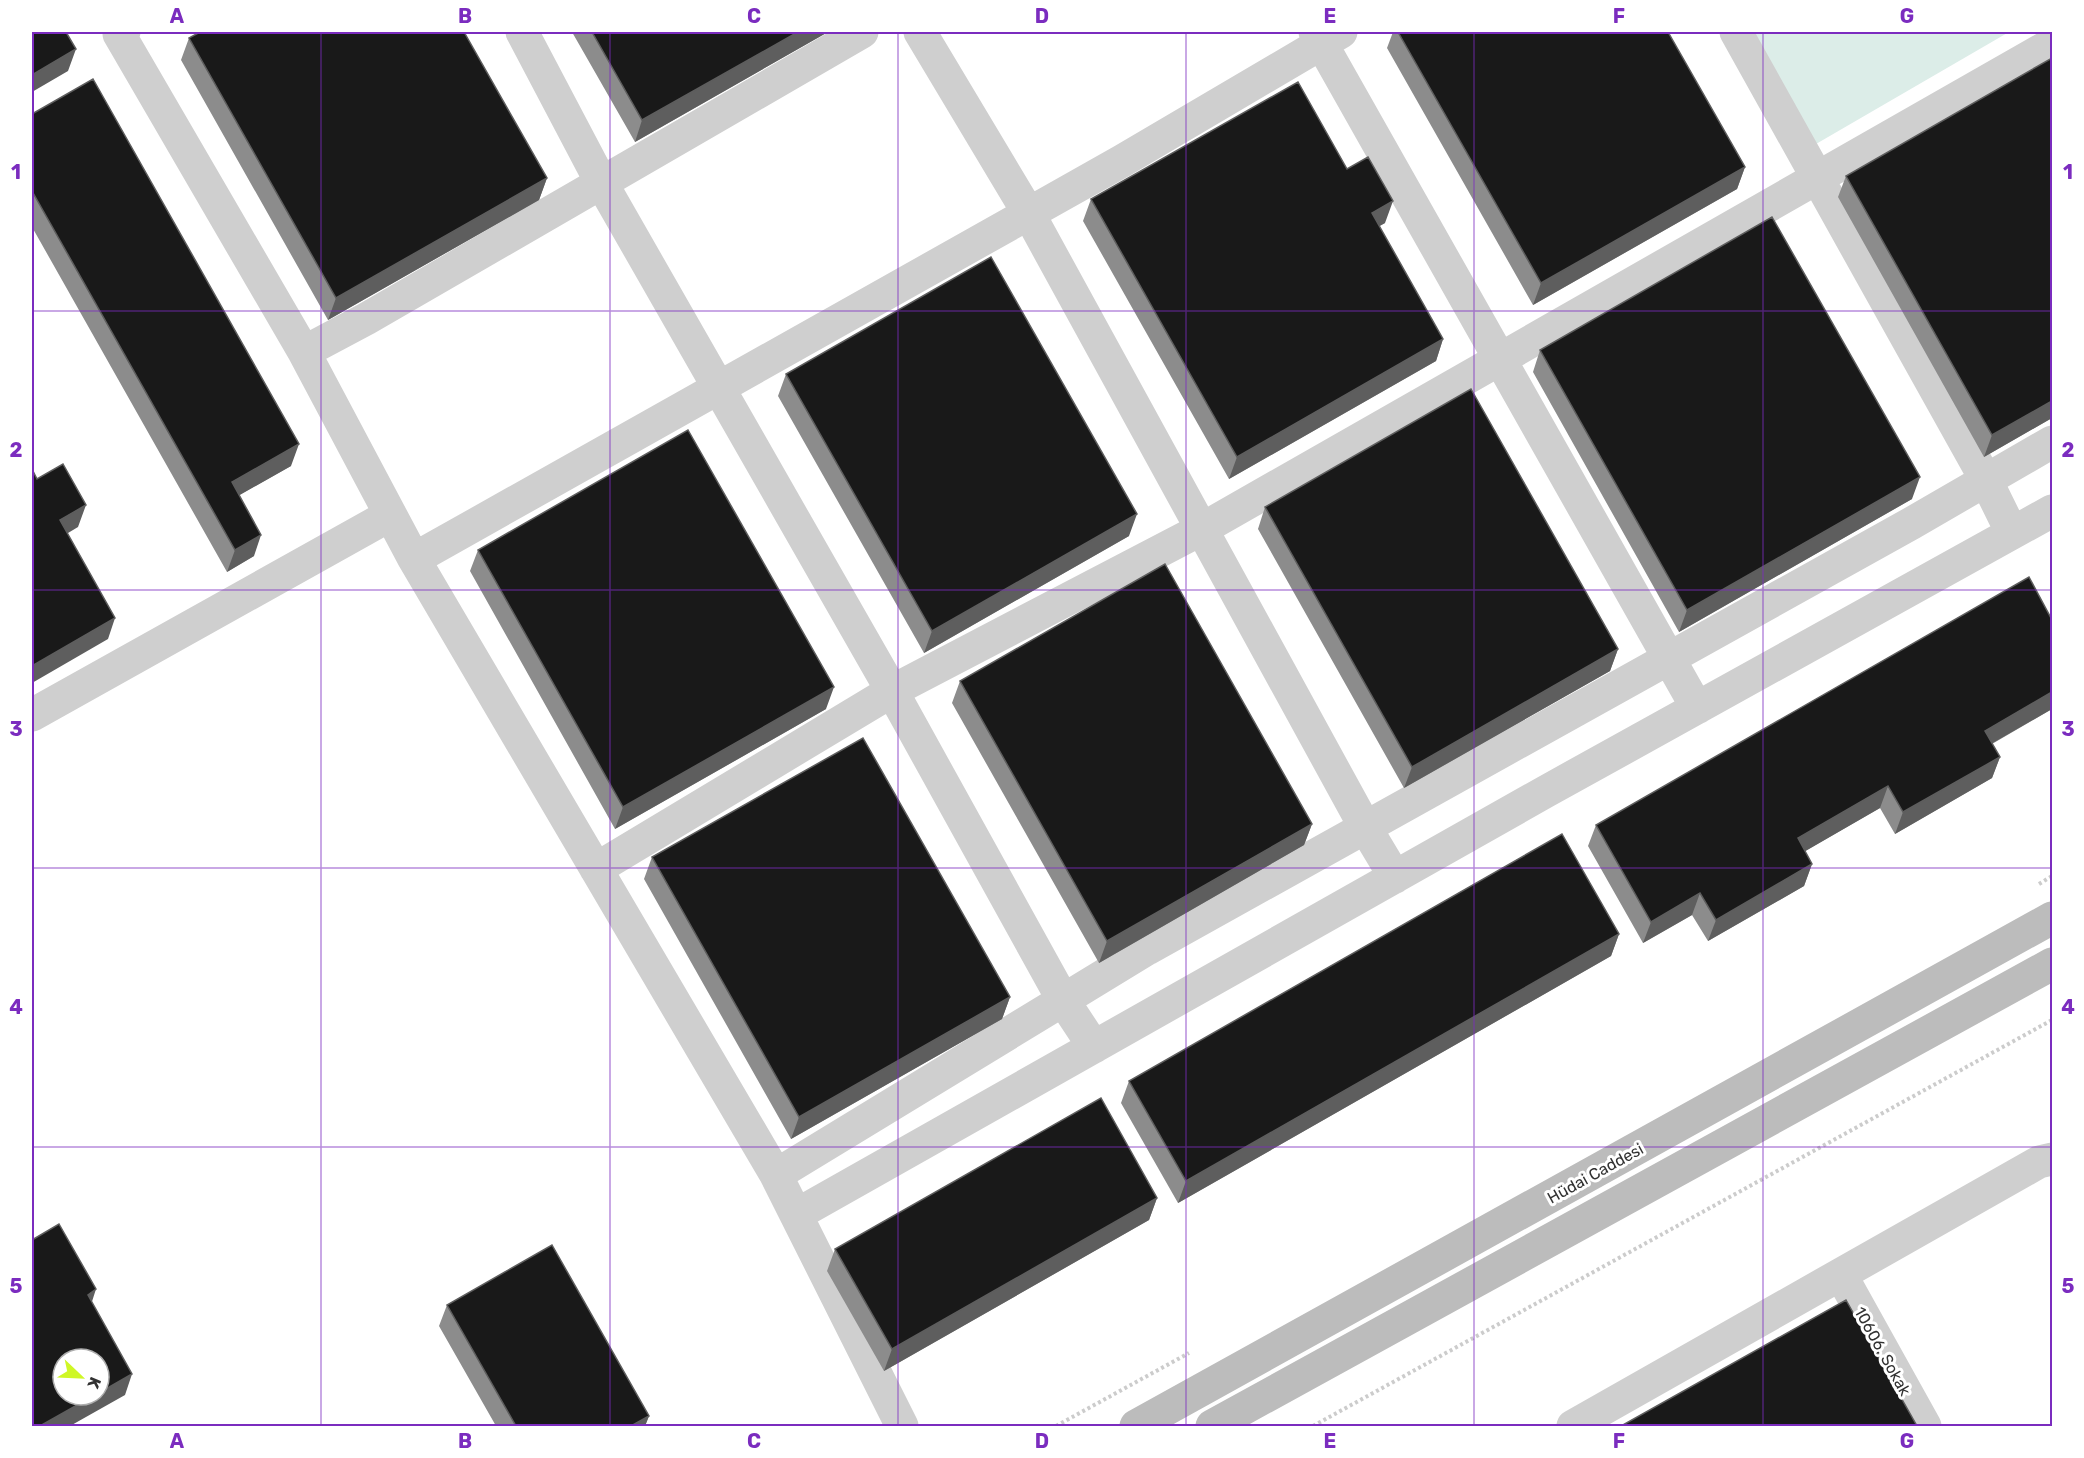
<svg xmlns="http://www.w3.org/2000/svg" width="2084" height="1458" font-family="Rubik,sans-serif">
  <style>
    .green { fill: #dcede8 }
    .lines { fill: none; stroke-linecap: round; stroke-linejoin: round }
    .path { stroke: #ccc; stroke-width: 4; stroke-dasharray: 3 3; stroke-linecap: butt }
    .street { stroke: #cfcfcf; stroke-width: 33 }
    .secondary { stroke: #bcbcbc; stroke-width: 33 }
    .wall { fill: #8c8c8c }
    .shaded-wall { fill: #5e5e5e }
    .building { fill: #191919; stroke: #5e5e5e; stroke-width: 1.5 }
    .grid { fill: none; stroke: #7b2cbf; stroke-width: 1.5; stroke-opacity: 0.55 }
    .labels { text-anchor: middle; stroke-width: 6; stroke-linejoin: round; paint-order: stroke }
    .street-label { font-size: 16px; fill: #323232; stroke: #fff }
    .neatline { fill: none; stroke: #7b2cbf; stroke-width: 2 }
    .grid-label { font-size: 20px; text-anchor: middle; font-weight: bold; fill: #7b2cbf }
  </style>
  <rect width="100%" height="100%" fill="#fff"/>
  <path class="green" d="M1754,32H2009L1816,144Z"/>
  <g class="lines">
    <path class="path" d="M2039,884L2052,876
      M1056,1426L1189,1353
      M1313,1426L2052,1020"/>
    <path class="street" d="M124,32L119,34L304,352
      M522,32L601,182L892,691L1063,1000L1094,1047
      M862,32L366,319L304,352L414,559L776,1175L902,1426
      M920,32L1029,214L1365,827L1395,877
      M1315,32L1697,708
      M1736,32L1986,480L2012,533
      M414,559L1122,161L1341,32
      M32,715L390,515
      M596,869L892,691L1202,529L2052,44
      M776,1175L1147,949L1912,523L2052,442
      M796,1215L1545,792L2052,511
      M1841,1275L1925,1426
      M1573,1426L2039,1162L2052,1159"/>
    <path class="secondary" d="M1136,1426L2052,918
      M1212,1426L2052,964"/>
  </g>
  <path class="wall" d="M572,32H828L635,142Z
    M1393,32H1668L1745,167L1737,189L1533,305L1387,48Z
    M189,38L547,178L539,200L328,320L181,60Z
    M32,114L291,466L239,495L254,556L227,572L32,227Z
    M1347,169L1385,223L1379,226L1443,339L1436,361L1229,479L1083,221L1091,199Z
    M1846,176L2052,418L1984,457L1838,197Z
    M1540,350L1912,499L1679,632L1533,372Z
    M786,374L1129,536L924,653L778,396Z
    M1265,507L1618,649L1610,671L1404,788L1258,529Z
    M478,550L826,709L615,829L470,571Z
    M960,681L1312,824L1304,845L1099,963L952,703Z
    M2052,709L1992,744L2000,757L1992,778L1895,834L1880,808L1805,851L1812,864L1804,886L1708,941L1692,915L1643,943L1588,846L1596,825Z
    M652,857L1010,997L1002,1019L791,1139L644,879Z
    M1619,934L1611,956L1178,1203L1121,1103L1129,1081Z
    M1157,1198L1149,1220L884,1371L827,1271L835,1249Z
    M447,1305L649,1416L645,1426H496L439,1326Z"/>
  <path class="shaded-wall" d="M798,32H828L635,142L642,120Z
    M76,49L68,71L32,92V75Z
    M1745,167L1737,189L1533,305L1541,283Z
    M547,178L539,200L328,320L336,298Z
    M1393,201L1385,223L1364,235L1372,213Z
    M1443,339L1436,361L1229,479L1237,457Z
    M2052,401V418L1984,457L1992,435Z
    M299,444L291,466L224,504L232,482Z
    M1920,477L1912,499L1679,632L1687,610Z
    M86,505L78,527L53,542L60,520Z
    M1137,514L1129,536L924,653L932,631Z
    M261,535L254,556L227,572L235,550Z
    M115,618L108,639L32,683V666Z
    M1618,649L1610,671L1404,788L1412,767Z
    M834,687L826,709L615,829L623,807Z
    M2052,692V709L1977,752L1985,731Z
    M2000,757L1992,778L1895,834L1903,812Z
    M1888,786L1880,808L1790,860L1798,838Z
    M1312,824L1304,845L1099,963L1107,941Z
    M1812,864L1804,886L1708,941L1716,920Z
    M1700,893L1692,915L1643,943L1651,922Z
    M1619,934L1611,956L1178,1203L1186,1181Z
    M1010,997L1002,1019L791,1139L799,1117Z
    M1157,1198L1149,1220L884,1371L892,1349Z
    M96,1289L89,1311L88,1295Z
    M132,1374L125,1395L70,1426H40L95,1395H99V1393Z
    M649,1416L645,1426H631Z"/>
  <path class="building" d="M32,32H66L76,49L32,75Z
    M200,32H464L547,178L336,298L189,38Z
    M592,32H798L642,120Z
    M1398,32H1668L1745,167L1541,283Z
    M2052,58V401L1992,435L1846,176Z
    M93,79L299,444L232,482L261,535L235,550L32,191V114Z
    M1298,82L1347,169L1368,157L1393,201L1372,213L1443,339L1237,457L1091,199Z
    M1772,217L1920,477L1687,610L1540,350Z
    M991,257L1137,514L932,631L786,374Z
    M1471,389L1618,649L1412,767L1265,507Z
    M688,430L834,687L623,807L478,550Z
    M63,464L86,505L60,520L115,618L32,666V469L37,479Z
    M1165,564L1312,824L1107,941L960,681Z
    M2029,577L2052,620V692L1985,731L2000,757L1903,812L1888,786L1798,838L1812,864L1716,920L1700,893L1651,922L1596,825Z
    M863,738L1010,997L799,1117L652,857Z
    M1562,834L1619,934L1186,1181L1129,1081Z
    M1101,1098L1157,1198L892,1349L835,1249Z
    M59,1224L96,1289L88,1295L132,1374L99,1393V1359H63V1395H95L40,1426H32V1240Z
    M552,1245L649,1416L631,1426H516L447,1305Z
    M1846,1300L1917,1426H1621Z"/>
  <path class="grid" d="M321,32V1426M610,32V1426M898,32V1426M1186,32V1426M1474,32V1426M1763,32V1426M32,311H2052M32,590H2052M32,868H2052M32,1147H2052"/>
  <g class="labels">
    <g class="street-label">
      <text transform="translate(1595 1173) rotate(-29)" y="6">Hüdai Caddesi</text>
      <text transform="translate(1883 1351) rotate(61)" y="6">10606. Sokak</text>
    </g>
  </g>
  <rect width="2084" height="1458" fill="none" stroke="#ffffff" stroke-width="66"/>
  <g transform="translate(81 1377) rotate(113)"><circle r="28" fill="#ffffff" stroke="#adadad" stroke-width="1.5"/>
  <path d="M0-4.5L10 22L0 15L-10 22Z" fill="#cff726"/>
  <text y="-9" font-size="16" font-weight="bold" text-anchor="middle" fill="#323232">K</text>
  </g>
  <rect x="33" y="33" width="2018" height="1392" class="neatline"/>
  <g class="grid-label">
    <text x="177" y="23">A</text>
    <text x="465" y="23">B</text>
    <text x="754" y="23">C</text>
    <text x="1042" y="23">D</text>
    <text x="1330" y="23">E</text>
    <text x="1619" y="23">F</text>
    <text x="1907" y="23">G</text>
    <text x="16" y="179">1</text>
    <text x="2068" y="179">1</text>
    <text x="16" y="457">2</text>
    <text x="2068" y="457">2</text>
    <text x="16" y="736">3</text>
    <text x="2068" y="736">3</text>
    <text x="16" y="1014">4</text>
    <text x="2068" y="1014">4</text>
    <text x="16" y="1293">5</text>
    <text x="2068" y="1293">5</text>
    <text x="177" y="1448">A</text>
    <text x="465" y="1448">B</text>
    <text x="754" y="1448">C</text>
    <text x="1042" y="1448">D</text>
    <text x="1330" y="1448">E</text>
    <text x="1619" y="1448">F</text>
    <text x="1907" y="1448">G</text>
  </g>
</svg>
